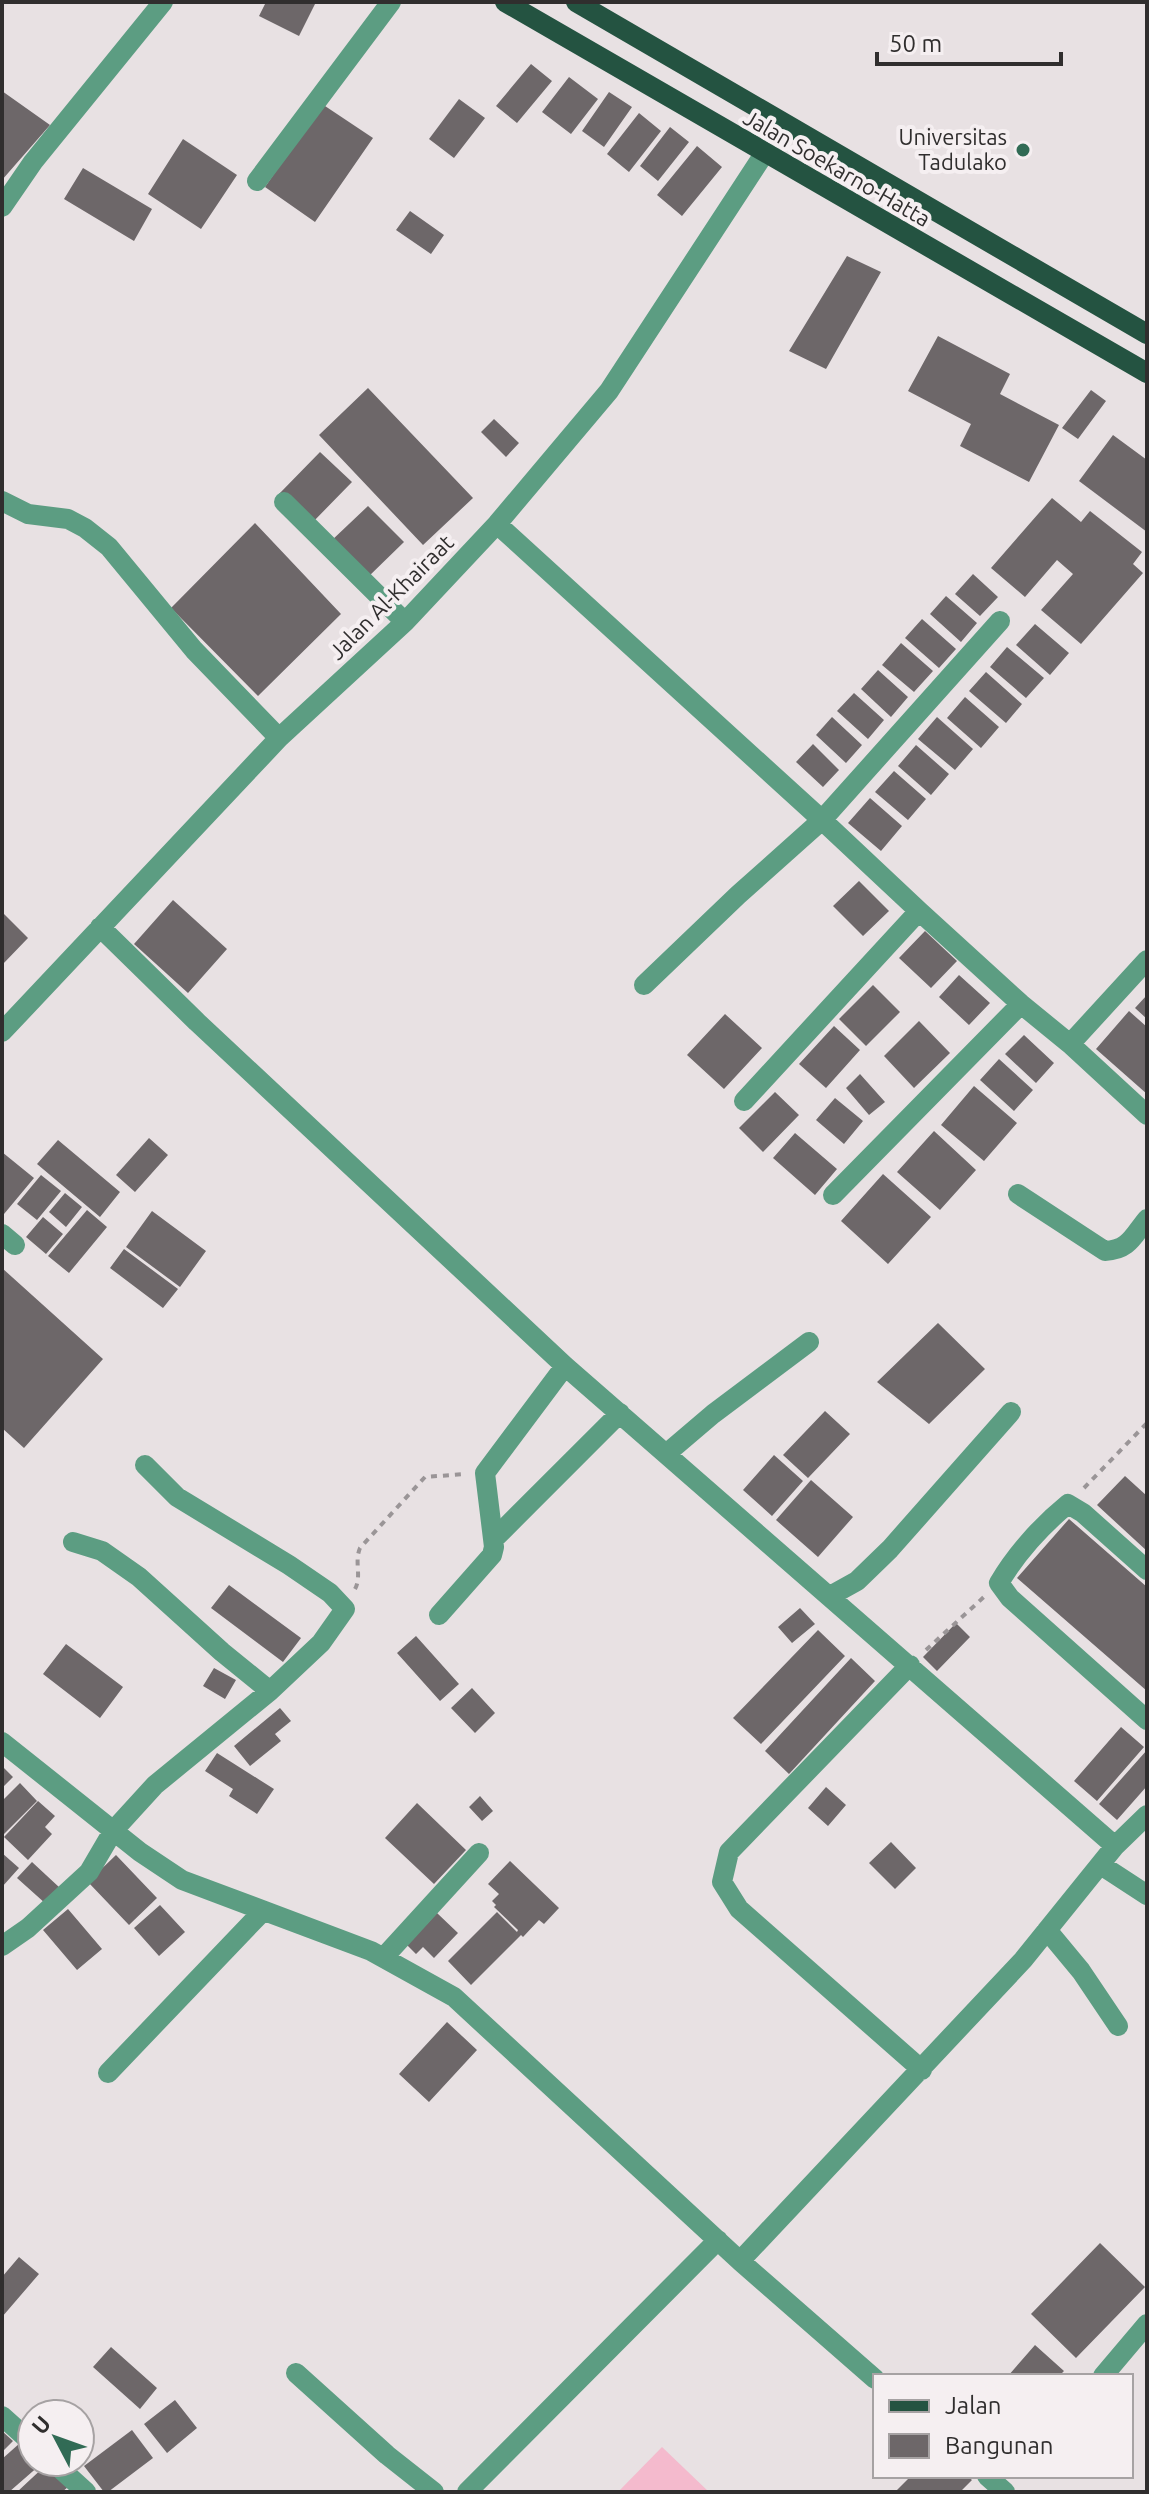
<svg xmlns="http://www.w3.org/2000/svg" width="1149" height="2494" font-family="Ubuntu,sans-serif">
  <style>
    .green { fill: #f4bacd }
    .building { fill: #6d6769 }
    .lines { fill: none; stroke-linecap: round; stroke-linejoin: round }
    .path { stroke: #9a9597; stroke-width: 4; stroke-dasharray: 6 6; stroke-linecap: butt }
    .minor { stroke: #5c9d82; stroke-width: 20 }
    .major { stroke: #245341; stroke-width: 20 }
    .poi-dot { fill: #316b55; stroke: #f5eff1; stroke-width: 3 }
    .labels { text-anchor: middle; stroke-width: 8; stroke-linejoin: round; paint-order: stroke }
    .poi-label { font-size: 22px; fill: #302e2e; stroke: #f5eff1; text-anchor: end }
    .street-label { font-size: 22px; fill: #302e2e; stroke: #f5eff1 }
  </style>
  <rect width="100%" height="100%" fill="#e8e1e3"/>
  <path class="green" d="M662,2447L709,2492H618Z"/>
  <path class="building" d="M266,2H316L299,36L259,16Z
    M531,64L552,81L517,123L496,106Z
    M569,77L598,99L571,134L542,112Z
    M2,91L50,125L2,180Z
    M609,92L632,107L604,147L582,131Z
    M459,99L485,118L454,158L429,139Z
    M322,104L373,138L315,222L265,187Z
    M639,113L661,131L629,172L607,154Z
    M670,127L689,142L658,181L640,166Z
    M183,139L237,175L201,229L148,194Z
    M697,146L722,167L682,216L657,195Z
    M83,168L152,209L134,241L64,199Z
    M410,211L444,235L431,254L396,230Z
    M847,256L881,272L826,369L789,351Z
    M938,336L1010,374L1000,394L1059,425L1029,482L960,446L971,424L908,391Z
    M368,388L473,498L423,545L319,435Z
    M1091,390L1106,401L1078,439L1062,428Z
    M494,419L519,443L506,457L481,432Z
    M1113,435L1147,460V532L1079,481Z
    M320,452L352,482L311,524L279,494Z
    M1052,498L1081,522L1090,511L1142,552L1133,564L1143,573L1081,644L1041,610L1073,574L1057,560L1025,597L991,568Z
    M368,506L404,542L366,579L330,542Z
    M255,523L341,614L258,696L171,608Z
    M973,574L998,597L980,616L955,594Z
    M946,596L977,623L961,642L930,614Z
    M922,619L956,649L939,668L905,638Z
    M1035,624L1069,653L1050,675L1016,645Z
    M901,643L933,671L914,692L882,665Z
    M1007,647L1044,678L1026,698L990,667Z
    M878,670L908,697L891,717L861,689Z
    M986,672L1022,704L1006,723L969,691Z
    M854,693L884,720L868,739L837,711Z
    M965,697L999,727L981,748L947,718Z
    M832,717L862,745L846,763L816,735Z
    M937,717L973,749L955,770L918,739Z
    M813,744L839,770L823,787L796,762Z
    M916,745L949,774L931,795L898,766Z
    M894,771L926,799L908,820L875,792Z
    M870,798L902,826L881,851L848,823Z
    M859,881L889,911L863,936L833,906Z
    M173,900L227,949L188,993L134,944Z
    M2,912L28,938L2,965Z
    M925,931L957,961L931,988L899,958Z
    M959,975L990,1003L969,1025L939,997Z
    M873,985L900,1012L866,1046L839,1019Z
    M1147,995V1019L1135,1008Z
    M1129,1011L1147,1027V1094L1096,1049Z
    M725,1014L762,1048L724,1089L687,1055Z
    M919,1021L950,1053L914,1088L884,1056Z
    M834,1026L860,1050L826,1088L799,1064Z
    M1024,1035L1054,1063L1036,1083L1005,1054Z
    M999,1059L1033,1090L1014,1111L980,1080Z
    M860,1074L885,1102L869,1115L846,1088Z
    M974,1086L1017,1123L984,1161L941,1125Z
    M775,1092L799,1115L763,1152L739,1128Z
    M835,1098L863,1121L844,1144L816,1120Z
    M934,1131L976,1170L940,1210L897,1172Z
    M795,1133L837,1169L815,1195L773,1158Z
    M149,1138L168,1155L135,1192L116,1175Z
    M58,1140L120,1192L100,1217L37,1164Z
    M2,1152L34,1178L4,1214L2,1212Z
    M883,1174L931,1217L888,1264L841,1221Z
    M41,1175L61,1191L37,1220L17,1204Z
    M65,1193L82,1207L66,1227L49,1212Z
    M87,1210L107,1227L69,1273L48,1256Z
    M152,1211L206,1251L180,1287L126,1247Z
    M43,1217L63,1234L46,1254L26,1237Z
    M124,1249L178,1289L163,1308L110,1268Z
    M2,1268L103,1359L24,1448L2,1428Z
    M938,1323L985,1369L929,1424L877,1382Z
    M825,1411L850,1434L808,1478L783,1455Z
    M774,1455L803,1481L772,1516L743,1490Z
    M1125,1476L1147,1496V1551L1097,1505Z
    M811,1480L853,1517L818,1557L776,1520Z
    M1069,1519L1147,1587V1691L1017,1578Z
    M229,1585L301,1638L283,1662L211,1608Z
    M800,1608L815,1624L792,1643L778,1627Z
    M956,1623L970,1637L937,1671L923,1657Z
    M818,1630L845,1656L761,1744L733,1718Z
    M416,1636L459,1684L440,1701L397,1653Z
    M66,1644L123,1687L100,1718L43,1674Z
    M851,1658L875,1681L789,1774L765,1751Z
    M214,1668L236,1680L225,1699L203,1686Z
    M472,1688L495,1713L475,1733L451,1708Z
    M280,1708L291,1721L275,1734L281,1741L250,1766L234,1746Z
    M1121,1727L1144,1747L1097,1801L1074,1781Z
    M1147,1750V1786L1117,1820L1099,1804Z
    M217,1753L274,1789L257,1814L229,1796L233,1789L205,1771Z
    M2,1766L13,1777L2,1788Z
    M20,1783L37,1801L2,1836V1801Z
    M826,1787L846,1805L828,1826L808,1808Z
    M480,1796L493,1811L482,1821L469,1807Z
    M38,1801L55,1816L45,1827L52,1834L28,1860L4,1837Z
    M417,1803L466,1850L434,1884L385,1838Z
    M891,1842L916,1868L895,1889L869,1863Z
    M2,1853L19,1868L2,1887Z
    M116,1855L157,1898L129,1925L88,1882Z
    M510,1861L559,1908L544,1924L539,1920L523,1937L521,1935L471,1985L448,1961L497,1912L517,1932L518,1930L494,1907L496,1905L492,1901L499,1894L488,1884Z
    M32,1862L60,1888L46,1904L17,1878Z
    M160,1905L185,1932L159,1956L134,1928Z
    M68,1909L102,1949L77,1970L43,1930Z
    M437,1913L458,1933L434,1958L423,1947L416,1954L407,1945Z
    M447,2022L477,2050L429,2102L399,2074Z
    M1100,2243L1145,2287L1076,2358L1031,2314Z
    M19,2257L39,2274L2,2317V2277Z
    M1035,2345L1064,2371L1059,2376H1008Z
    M111,2347L157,2388L140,2409L93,2367Z
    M175,2400L197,2428L167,2453L144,2424Z
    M132,2430L153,2458L108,2492H104L84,2466Z
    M2,2431L13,2441L2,2452Z
    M20,2443L32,2456V2462L40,2465L9,2492H2V2459Z
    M47,2464L68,2487L62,2492H17Z
    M911,2476H967L972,2480L960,2492H895Z"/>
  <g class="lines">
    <path class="path" d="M1084,1488L1147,1423
      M355,1589C362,1576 354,1562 360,1548L425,1477L465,1474
      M926,1650L985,1596"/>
    <path class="minor" d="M257,181L391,2
      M2,207L33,162L163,2
      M2,501L28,514L68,519L85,528L109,547L194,650L279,738
      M284,502L405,622
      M497,524L822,820L919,911L1021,1004L1070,1044L1147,1115
      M100,927L197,1022L565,1366L1115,1846
      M644,985L738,895L822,820L1000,621
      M2,1032L279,738L405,622L497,524L609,391L764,154
      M1070,1044L1147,960
      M744,1101L919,911
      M1018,1194L1105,1251C1129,1250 1133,1236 1147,1219
      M833,1195L1021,1004
      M2,1234L15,1245
      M666,1454L713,1414L809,1342
      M495,1538L620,1413
      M73,1542L102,1551L139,1577L222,1652L270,1691
      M1147,1570L1083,1513L1068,1504C1042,1525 1016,1554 999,1583L1010,1598L1147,1720
      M830,1596L857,1581L890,1549L1011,1412
      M439,1615L492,1555L494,1547L485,1473L565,1366
      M910,1665L729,1852L722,1882L739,1909L922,2070
      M2,1742L140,1852L182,1880L371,1951L454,1997L740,2261L875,2379
      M1101,1865L1147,1895
      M1047,1930L1081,1971L1118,2026
      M2,1946L28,1928L89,1872L113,1831L155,1785L270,1691L321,1643L345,1609L330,1593L289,1565L177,1497L145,1465
      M384,1957L479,1853
      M108,2073L263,1911
      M740,2261L1023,1960L1115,1846L1147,1815
      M296,2373L387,2455L434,2492
      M1103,2376L1147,2324
      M2,2416L32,2443
      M53,2462L86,2492
      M987,2476L1005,2492
      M467,2492L718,2240"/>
    <path class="major" d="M505,2L1147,373
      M576,2L1147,334"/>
  </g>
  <circle class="poi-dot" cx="1023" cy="150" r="8"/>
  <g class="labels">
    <g class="poi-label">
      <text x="1007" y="145">Universitas<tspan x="1007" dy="25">Tadulako</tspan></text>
    </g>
    <g class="street-label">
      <text transform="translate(837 168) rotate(30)" y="8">Jalan Soekarno-Hatta</text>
      <text transform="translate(391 597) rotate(-45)" y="8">Jalan Al-Khairaat</text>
    </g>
  </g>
  <rect width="1149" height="2494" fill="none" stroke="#302e2e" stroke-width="8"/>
  <rect x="873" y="2374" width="260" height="104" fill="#f5eff1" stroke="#a6a2a3" stroke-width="2"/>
  <rect x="889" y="2400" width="40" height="12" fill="#245341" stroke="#a6a2a3" stroke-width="2"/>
  <text x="945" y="2414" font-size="24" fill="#302e2e">Jalan</text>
  <rect x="889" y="2434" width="40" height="24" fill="#6d6769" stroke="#a6a2a3" stroke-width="2"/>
  <text x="945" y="2454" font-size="24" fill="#302e2e">Bangunan</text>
  <g transform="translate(56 2438) rotate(311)"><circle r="38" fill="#f5eff1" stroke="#a6a2a3" stroke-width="2"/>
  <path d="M0-6L14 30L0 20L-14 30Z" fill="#316b55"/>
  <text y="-12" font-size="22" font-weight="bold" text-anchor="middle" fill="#302e2e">U</text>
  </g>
  <path d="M877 52v12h184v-12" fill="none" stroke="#302e2e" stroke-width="4"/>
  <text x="889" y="52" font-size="24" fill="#302e2e" stroke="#f5eff1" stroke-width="6" paint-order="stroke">50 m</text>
</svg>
